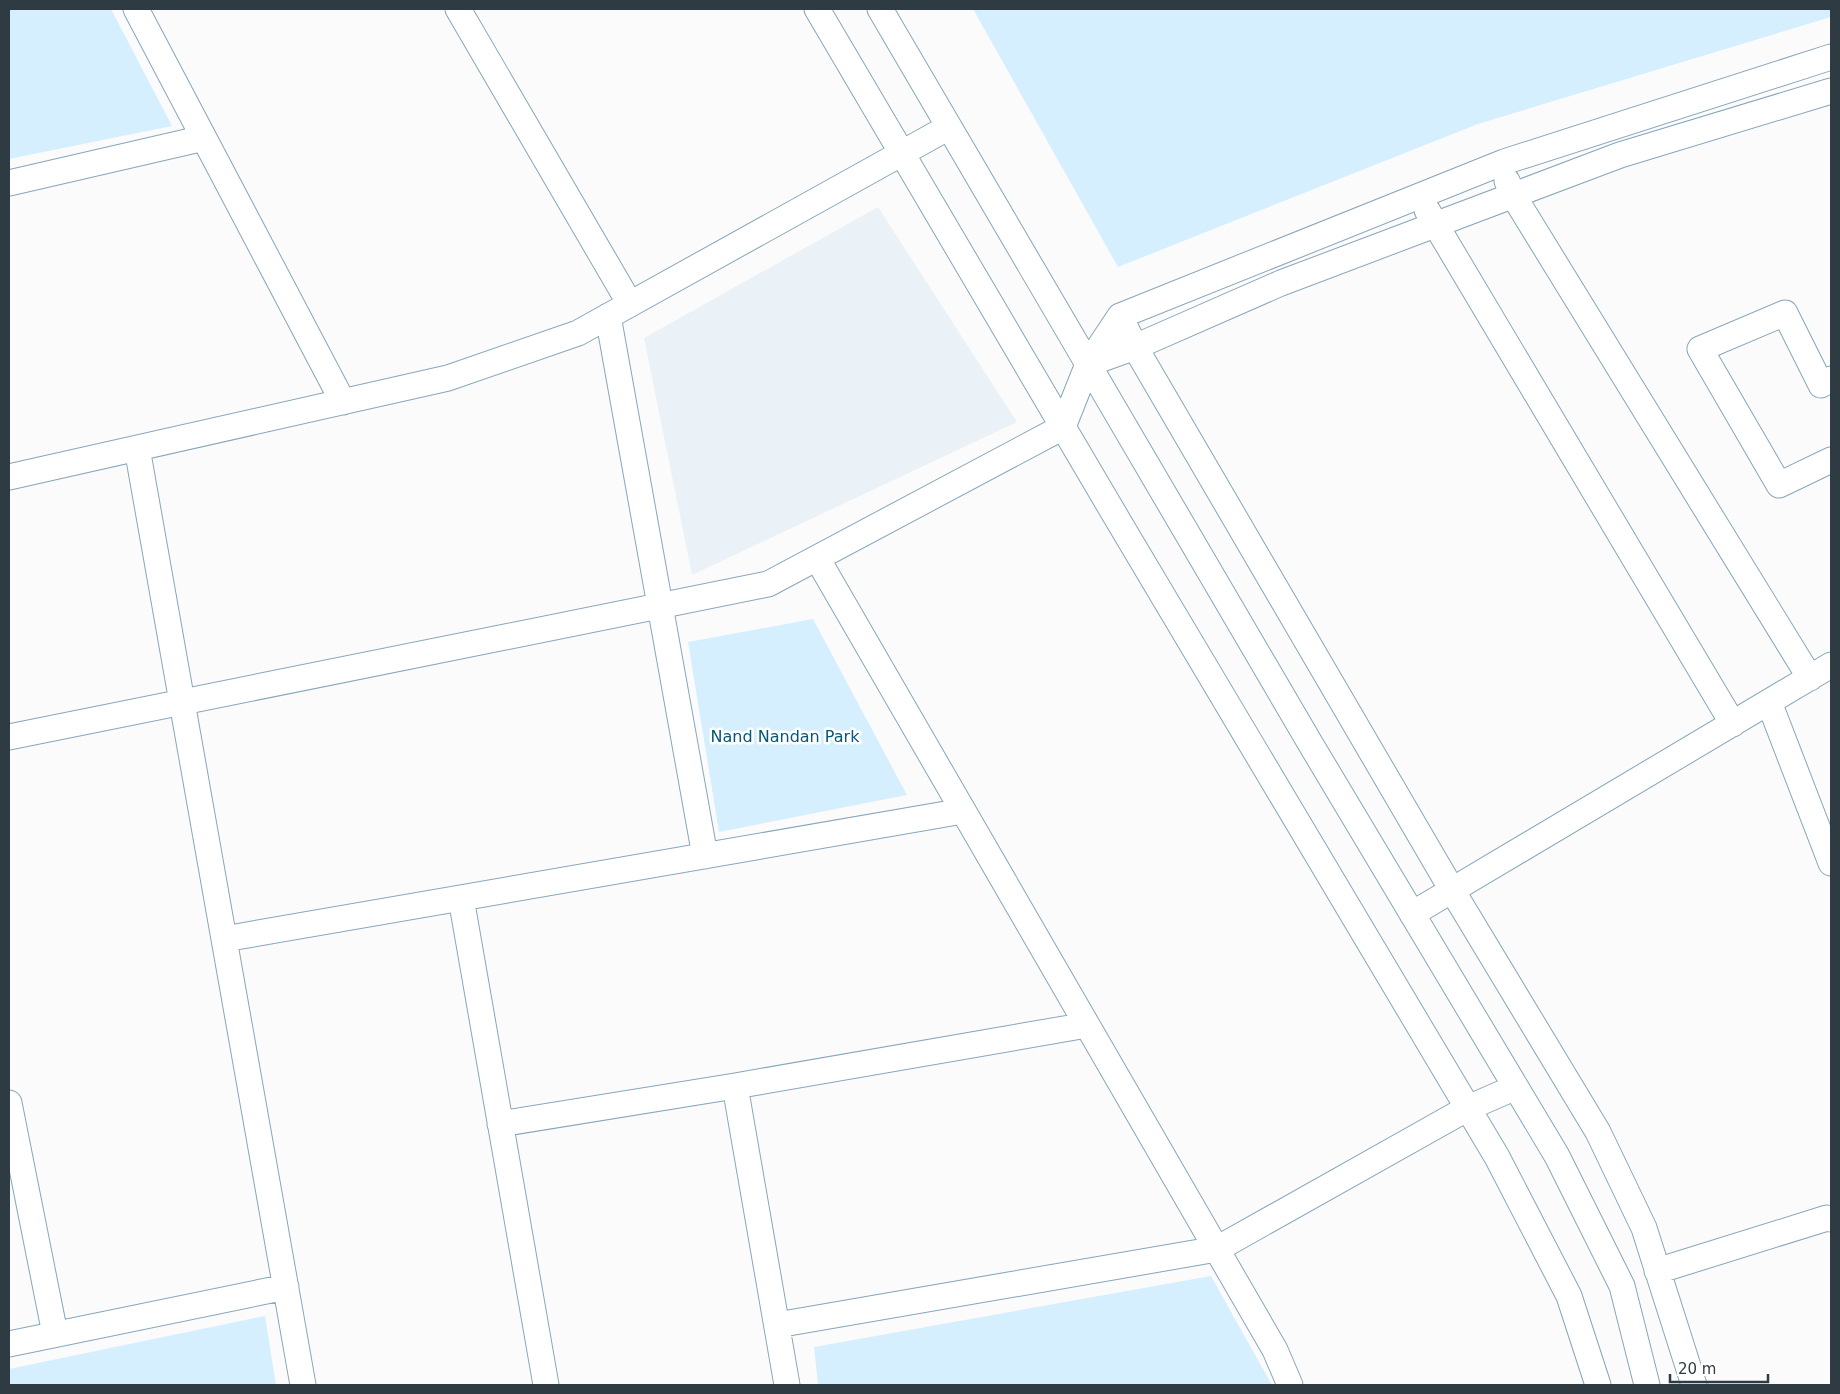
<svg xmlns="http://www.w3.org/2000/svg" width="1840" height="1394" font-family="'DejaVu Sans',sans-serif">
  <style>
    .built { fill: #eaf2f7 }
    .green { fill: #d6efff }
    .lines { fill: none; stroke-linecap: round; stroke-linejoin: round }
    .minor-casing { stroke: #87a6ba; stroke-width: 27 }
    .minor { stroke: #fff; stroke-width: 25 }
    .labels { text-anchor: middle; stroke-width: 5; stroke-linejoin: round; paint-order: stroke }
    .park-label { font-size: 16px; fill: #02577a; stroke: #fff }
  </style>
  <rect width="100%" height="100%" fill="#fbfbfb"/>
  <path class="built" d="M878,207L1017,422L692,575L644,338Z"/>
  <path class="green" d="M9,9H111L172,126L9,159Z
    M973,9H1831V17L1478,124L1118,267Z
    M813,619L907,795L719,832L688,642Z
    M1211,1276L1272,1385H818L814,1347Z
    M265,1316L276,1385H9V1369Z"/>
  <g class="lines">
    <defs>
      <path id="minor" d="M136,9L343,402
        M458,9L630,304
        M817,9L1119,522L1497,1157L1569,1296L1598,1385
        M880,9L1310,743L1557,1156L1622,1286L1647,1385
        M1507,181L1513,195L1810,678
        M9,183L204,138
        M1427,210L1733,724
        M608,316L705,856
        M1120,316L1135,347L1452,890L1598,1132L1644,1228L1694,1385
        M1088,364L1135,347L1281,283L1620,155L1831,91
        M1831,379L1821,385L1785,313L1700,349L1779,485L1831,460
        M137,448L303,1385
        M9,477L448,378L578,333L949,127
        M817,558L1275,1350L1290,1385
        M1769,702L1831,863
        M9,737L768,584L1063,427L1088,364L1120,316L1504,162L1831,57
        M461,898L546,1385
        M1412,914L1831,665
        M224,939L963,811
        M735,1086L787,1385
        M9,1103L55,1334
        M500,1124L735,1086L1087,1025
        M1657,1271L1827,1218L1831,1219
        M777,1325L1217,1249L1468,1108L1516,1087
        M9,1344L286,1287"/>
    </defs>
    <use href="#minor" class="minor-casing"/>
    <use href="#minor" class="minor"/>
  </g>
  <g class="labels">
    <g class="park-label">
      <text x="785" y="742">Nand Nandan Park</text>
    </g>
  </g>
  <rect width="1840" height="1394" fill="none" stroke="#2e3b43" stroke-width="20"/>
  <path d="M1670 1374v8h98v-8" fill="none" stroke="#2e3b43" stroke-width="2.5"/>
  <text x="1678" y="1374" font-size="15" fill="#2e3b43" stroke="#ffffff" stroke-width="4" paint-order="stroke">20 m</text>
</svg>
